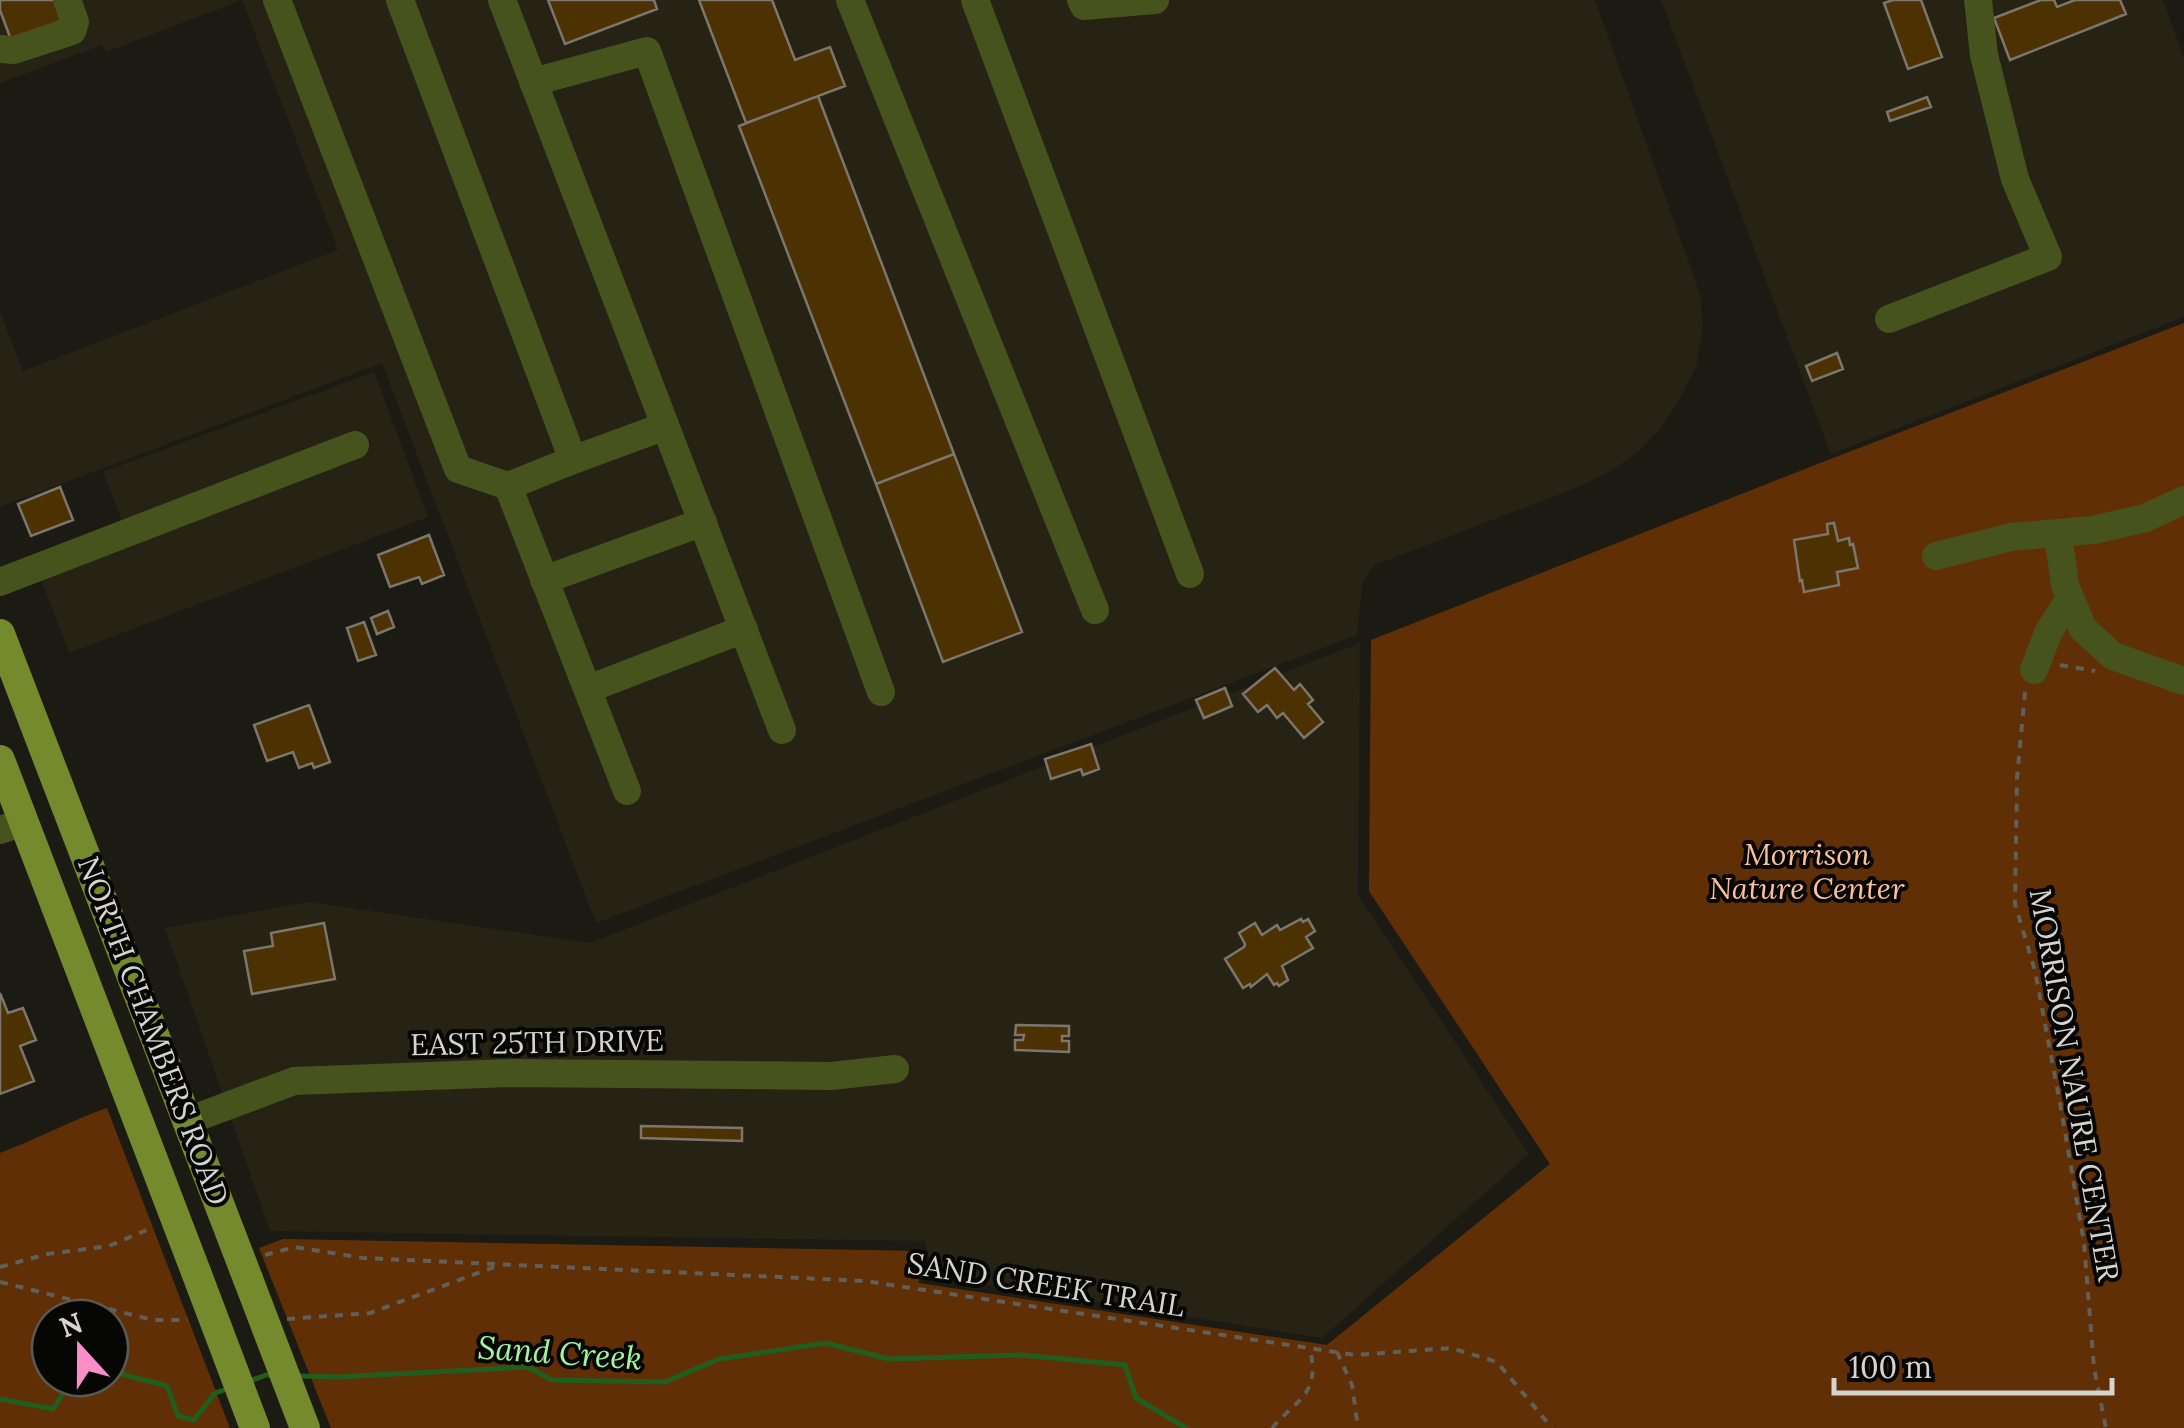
<svg xmlns="http://www.w3.org/2000/svg" width="2184" height="1428" font-family="Lora,serif">
  <style>
    .built { fill: #262315 }
    .green { fill: #612f06; fill-rule: evenodd }
    .lines { fill: none; stroke-linecap: round; stroke-linejoin: round }
    .stream { stroke: #205e1e; stroke-width: 5 }
    .building { fill: #4c3202; stroke: #7c766d; stroke-width: 2.5 }
    .path { stroke: #605f58; stroke-width: 4; stroke-dasharray: 8 8; stroke-linecap: butt }
    .minor { stroke: #47531d; stroke-width: 28 }
    .major { stroke: #75892d; stroke-width: 30 }
    .major-bridge { stroke: #75892d; stroke-width: 30 }
    .labels { text-anchor: middle; stroke-width: 8; stroke-linejoin: round; paint-order: stroke }
    .park-label { font-size: 30px; font-style: italic; fill: #fdc099; stroke: #060604 }
    .street-label { font-size: 30px; fill: #d5d4cf; stroke: #060604 }
    .water-label { font-size: 32px; font-style: italic; fill: #a1f59b; stroke: #060604 }
  </style>
  <rect width="100%" height="100%" fill="#1c1b13"/>
  <path class="built" d="M0,0H1595L1700,294L1703,324L1697,365L1678,402L1660,429L1638,452L1611,471L1583,485L1375,565L1363,580L1357,635L596,923L382,363L0,507V312L23,371L338,250L242,0L106,52L102,45L0,83Z
    M1661,0H1963L1966,25L1980,82L2003,74L1990,35L1987,0H2163L2184,59V317L1831,454Z
    M374,372L428,517L69,653L41,579L131,544L103,472Z
    M1360,643L1358,895L1529,1154L1322,1338L933,1276L925,1241L270,1231L165,928L308,902L590,943Z"/>
  <path class="green" d="M2184,323V1428H331L259,1248L283,1239L917,1251L919,1283L1327,1345L1550,1164L1369,891L1371,640L1815,465Z
    M107,1108L230,1428H0V1153C37,1139 70,1121 107,1108ZM110,1318V1378H50V1318Z"/>
  <g class="lines">
    <path class="stream" d="M110,1371L167,1386L178,1416L194,1420L215,1393L230,1388
      M299,1376L337,1377L528,1367L552,1380L665,1382L719,1359L825,1343L889,1359L1022,1355L1125,1365L1136,1398L1186,1428
      M250,1381L266,1375H273
      M0,1399L53,1409L73,1378"/>
  </g>
  <path class="building" d="M0,0H57L64,20L11,40L0,10Z
    M548,0H654L657,9L565,44Z
    M699,0H772L795,60L830,47L845,86L746,123Z
    M1893,0H1921L1942,57L1908,69L1884,3Z
    M2041,0H2054L2057,7L2075,0H2120L2126,14L2010,60L1994,18Z
    M818,96L954,454L876,484L739,126Z
    M1927,97L1931,107L1890,121L1887,112Z
    M1837,353L1843,369L1812,381L1806,366Z
    M954,454L1022,632L943,662L876,484Z
    M60,487L73,520L31,536L18,504Z
    M1834,523L1838,541L1849,538L1850,545L1853,544L1858,568L1837,572L1839,585L1804,592L1802,580L1800,581L1794,540L1828,534L1827,524Z
    M429,535L444,575L422,584L419,577L390,587L378,555Z
    M388,611L394,627L377,634L371,618Z
    M364,622L376,655L358,661L347,628Z
    M1275,668L1294,690L1300,684L1313,700L1308,704L1323,722L1304,738L1283,713L1277,718L1267,705L1258,712L1243,694Z
    M1225,688L1232,706L1204,718L1196,700Z
    M309,705L330,762L314,768L312,763L299,768L293,752L267,761L254,725Z
    M1091,744L1099,769L1083,775L1081,769L1051,779L1045,759Z
    M1301,919L1303,922L1308,919L1315,931L1306,937L1313,948L1282,966L1288,980L1279,986L1277,983L1274,985L1267,974L1251,987L1250,984L1243,988L1225,959L1244,947L1245,944L1239,933L1255,923L1262,935L1277,925L1280,930Z
    M324,923L335,979L252,994L244,951L273,946L271,933Z
    M0,993L8,1013L23,1008L36,1040L20,1046L34,1081L0,1094Z
    M1016,1025L1069,1026V1036H1062V1041H1069V1052L1015,1050V1040H1023L1024,1035H1015Z
    M641,1126L742,1128V1141L641,1138Z"/>
  <g class="lines">
    <path class="path" d="M2060,665L2095,671
      M2025,692L2017,778L2015,904L2035,971L2060,1103L2084,1243L2094,1368L2106,1428
      M265,1255L295,1247L363,1258L865,1281L1355,1355L1451,1348L1497,1362L1552,1428
      M0,1267L47,1254L109,1246L154,1227
      M0,1282L153,1320H188
      M287,1319L370,1313L494,1267
      M1337,1352L1352,1385L1358,1428
      M1272,1428C1299,1397 1320,1395 1310,1349"/>
    <path class="minor" d="M277,0L458,469L508,486L573,460
      M400,0L573,460L665,426
      M502,0L782,730
      M850,0L1095,610
      M975,0L1190,574
      M1081,0L1084,6L1155,0
      M0,49L14,50L72,31L75,22L67,0
      M533,82L647,51L881,692
      M1889,319L2048,257L2015,179L1984,55L1978,0
      M508,486L627,791
      M2058,534L2065,585L2083,629L2113,656L2184,681
      M1936,556L2011,537L2093,530L2145,518L2184,500
      M544,580L703,522
      M0,582L355,445
      M2034,670L2048,633L2070,598
      M588,689L744,629
      M0,830L24,822
      M187,1121L294,1081L512,1073L831,1076L895,1069"/>
    <path class="major" d="M0,634L248,1279
      M0,760L196,1272"/>
    <path class="major-bridge" d="M196,1272L255,1428
      M248,1279L305,1428"/>
  </g>
  <g class="labels">
    <g class="park-label">
      <text x="1807" y="865">Morrison<tspan x="1807" dy="34">Nature Center</tspan></text>
    </g>
    <g class="street-label">
      <text transform="translate(153 1031) rotate(69)" y="10">NORTH CHAMBERS ROAD</text>
      <text transform="translate(537 1043) rotate(-1)" y="10">EAST 25TH DRIVE</text>
      <text transform="translate(2074 1085) rotate(80)" y="10">MORRISON NAURE CENTER</text>
      <text transform="translate(1046 1285) rotate(9)" y="10">SAND CREEK TRAIL</text>
    </g>
    <g class="water-label">
      <text transform="translate(560 1353) rotate(4)" y="11">Sand Creek</text>
    </g>
  </g>
  <g transform="translate(80 1348) rotate(339)"><circle r="48" fill="#060604" stroke="#595855" stroke-width="2.5"/>
  <path d="M0-8L18 38L0 25L-18 38Z" fill="#fa8fc8"/>
  <text y="-15" font-size="28" font-weight="bold" text-anchor="middle" fill="#d5d4cf">N</text>
  </g>
  <path d="M1834 1378v15h278v-15" fill="none" stroke="#d5d4cf" stroke-width="5"/>
  <text x="1849" y="1378" font-size="30" fill="#d5d4cf" stroke="#060604" stroke-width="8" paint-order="stroke">100 m</text>
</svg>
